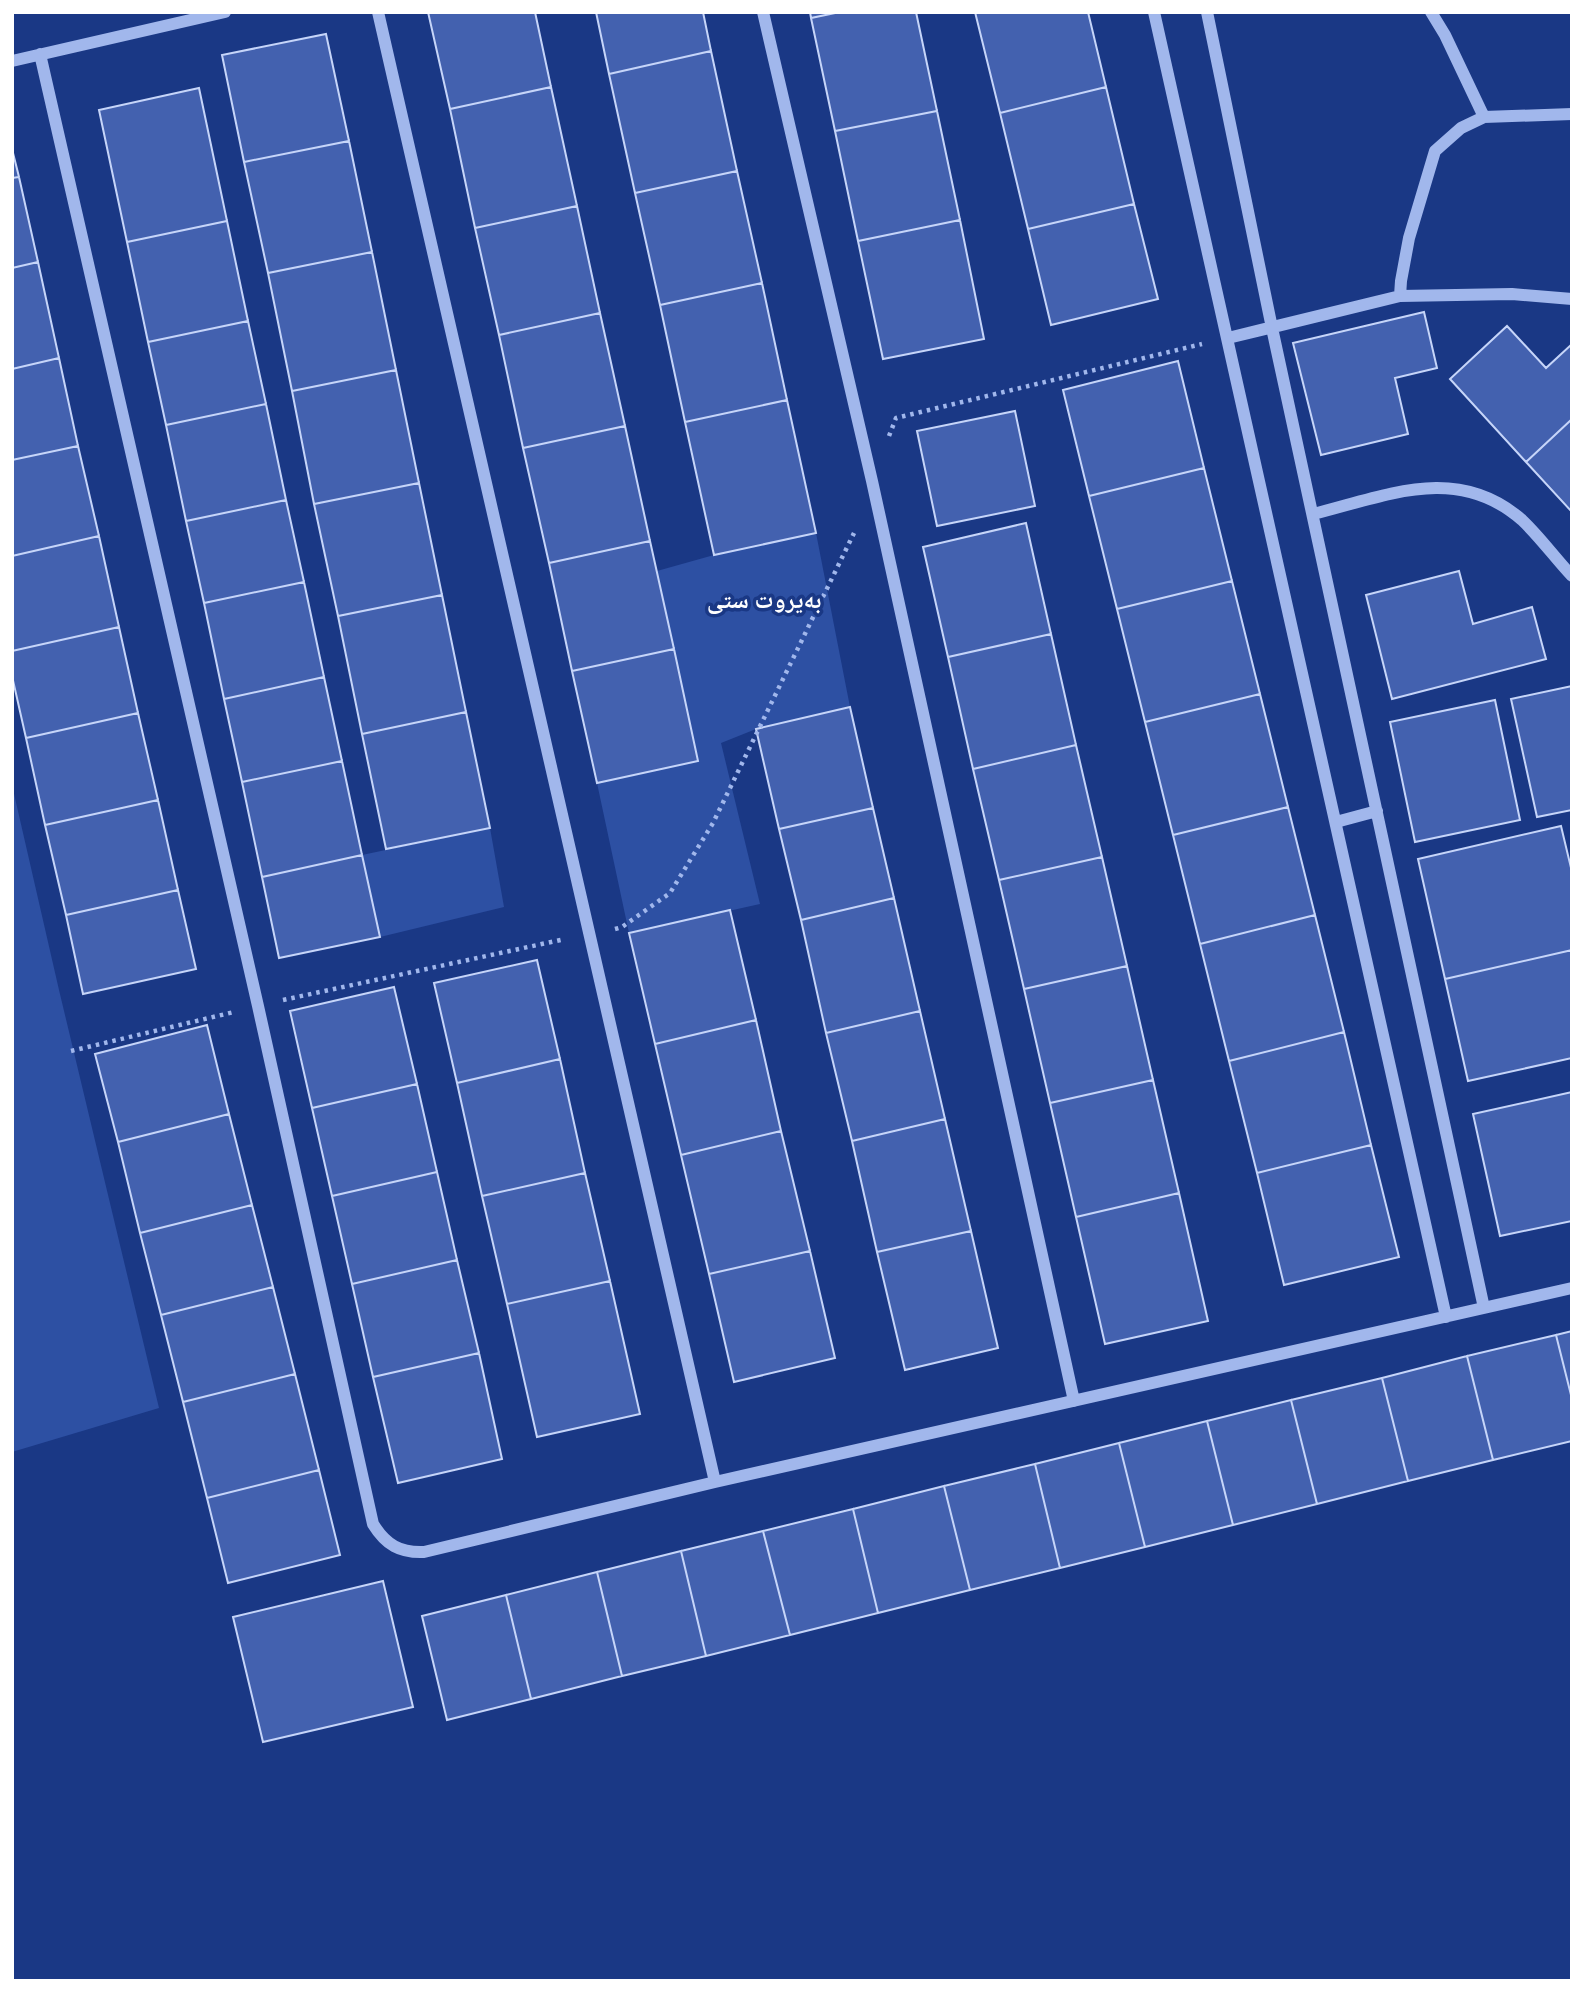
<svg xmlns="http://www.w3.org/2000/svg" width="1584" height="1993" font-family="Lato,'Noto Naskh Arabic',sans-serif">
  <style>
    .green { fill: #2d50a3 }
    .building { fill: #4361af; stroke: #c6d5f9; stroke-width: 2 }
    .lines { fill: none; stroke-linecap: round; stroke-linejoin: round }
    .path { stroke: #a1b7ec; stroke-width: 4.5; stroke-dasharray: 3.5 5; stroke-linecap: butt }
    .minor { stroke: #a1b7ec; stroke-width: 12 }
    .labels { text-anchor: middle; stroke-width: 7; stroke-linejoin: round; paint-order: stroke }
    .quarter-label { font-size: 24px; font-weight: bold; fill: #fff; stroke: #1a3885 }
  </style>
  <rect width="100%" height="100%" fill="#1a3885"/>
  <path class="green" d="M816,533L850,707L756,729L721,743L760,904L629,933L597,783L698,761L657,571L714,555Z
    M12,785L59,990L159,1408L12,1452Z
    M490,828L504,907L380,937L362,855Z"/>
  <path class="building" d="M428,12H535L551,87L450,109Z
    M596,12H703L711,51L609,74Z
    M810,12H840L811,18Z
    M840,12H916L937,111L835,131L811,18Z
    M975,12H1088L1106,87L1000,113Z
    M326,34L349,141L244,162L222,55Z
    M711,51L737,171L635,193L609,74Z
    M551,87L577,206L475,228L450,109Z
    M1106,87L1134,204L1028,229L1000,113Z
    M199,88L227,221L127,242L99,110Z
    M937,111L960,220L858,241L835,131Z
    M349,141L372,252L268,273L244,162Z
    M12,149L19,177L12,178Z
    M737,171L762,283L660,305L635,193Z
    M19,177L38,262L12,268V178Z
    M1134,204L1158,299L1051,325L1028,229Z
    M577,206L600,313L499,335L475,228Z
    M960,220L984,339L883,359L858,241Z
    M227,221L248,321L148,342L127,242Z
    M372,252L396,370L292,391L268,273Z
    M38,262L59,358L12,369V268Z
    M762,283L787,400L685,422L660,305Z
    M1424,312L1437,368L1395,378L1408,434L1321,455L1293,343Z
    M600,313L625,426L523,448L499,335Z
    M248,321L266,404L166,425L148,342Z
    M1507,326L1546,368L1572,344V419L1526,462L1450,379Z
    M59,358L78,446L12,460V369Z
    M1178,361L1204,468L1089,496L1063,390Z
    M396,370L419,483L314,504L292,391Z
    M787,400L816,533L714,555L685,422Z
    M266,404L286,500L186,521L166,425Z
    M1015,411L1035,506L937,526L917,431Z
    M1572,419V512L1526,462Z
    M625,426L650,541L549,563L523,448Z
    M78,446L99,536L12,556V460Z
    M1204,468L1232,581L1117,609L1089,496Z
    M419,483L442,595L338,616L314,504Z
    M286,500L304,582L204,603L186,521Z
    M1026,523L1051,634L948,657L923,547Z
    M99,536L119,627L12,651V556Z
    M650,541L674,649L572,671L549,563Z
    M1459,571L1473,624L1532,607L1546,659L1392,699L1366,595Z
    M1232,581L1260,694L1145,722L1117,609Z
    M304,582L324,677L224,699L204,603Z
    M442,595L466,712L362,734L338,616Z
    M119,627L138,713L26,738L12,676V651Z
    M1051,634L1076,745L973,769L948,657Z
    M674,649L698,761L597,783L572,671Z
    M324,677L342,761L242,782L224,699Z
    M1572,686V810L1537,817L1511,699Z
    M1260,694L1288,807L1173,835L1145,722Z
    M1495,700L1520,820L1415,842L1390,722Z
    M850,707L873,808L779,829L756,729Z
    M466,712L490,828L386,849L362,734Z
    M138,713L158,800L45,825L26,738Z
    M1076,745L1102,857L999,880L973,769Z
    M342,761L362,855L262,877L242,782Z
    M158,800L178,890L66,915L45,825Z
    M1288,807L1315,915L1200,944L1173,835Z
    M873,808L894,898L801,920L779,829Z
    M1561,826L1572,872V950L1445,979L1418,859Z
    M362,855L380,937L279,958L262,877Z
    M1102,857L1127,966L1024,989L999,880Z
    M178,890L196,969L83,994L66,915Z
    M894,898L920,1011L826,1033L801,920Z
    M730,910L756,1020L655,1044L629,933Z
    M1315,915L1344,1032L1229,1061L1200,944Z
    M1572,950V1058L1468,1081L1445,979Z
    M537,960L560,1059L457,1083L434,983Z
    M1127,966L1153,1080L1050,1103L1024,989Z
    M394,987L417,1084L312,1108L290,1011Z
    M920,1011L945,1119L852,1141L826,1033Z
    M756,1020L781,1131L681,1155L655,1044Z
    M207,1025L229,1114L118,1142L95,1054Z
    M1344,1032L1371,1145L1257,1173L1229,1061Z
    M560,1059L585,1173L482,1196L457,1083Z
    M1153,1080L1179,1193L1076,1217L1050,1103Z
    M417,1084L437,1172L332,1196L312,1108Z
    M1572,1092V1221L1500,1236L1473,1114Z
    M229,1114L252,1205L140,1233L118,1142Z
    M945,1119L971,1231L877,1252L852,1141Z
    M781,1131L810,1251L709,1274L681,1155Z
    M1371,1145L1399,1257L1284,1285L1257,1173Z
    M437,1172L457,1260L352,1284L332,1196Z
    M585,1173L610,1281L507,1304L482,1196Z
    M1179,1193L1208,1321L1105,1344L1076,1217Z
    M252,1205L273,1287L161,1315L140,1233Z
    M971,1231L998,1348L905,1370L877,1252Z
    M810,1251L835,1358L734,1382L709,1274Z
    M457,1260L479,1353L373,1377L352,1284Z
    M610,1281L640,1414L537,1437L507,1304Z
    M273,1287L295,1374L183,1402L161,1315Z
    M1572,1331V1399L1556,1335Z
    M1556,1335L1572,1399V1441L1493,1460L1467,1356Z
    M479,1353L502,1459L398,1483L373,1377Z
    M1467,1356L1493,1460L1408,1481L1382,1378Z
    M295,1374L319,1470L207,1498L183,1402Z
    M1382,1378L1408,1481L1317,1504L1291,1400Z
    M1291,1400L1317,1504L1233,1525L1207,1421Z
    M1207,1421L1233,1525L1145,1547L1119,1443Z
    M1119,1443L1145,1547L1060,1568L1035,1464Z
    M1035,1464L1060,1568L970,1590L944,1486Z
    M319,1470L340,1555L228,1583L207,1498Z
    M944,1486L970,1590L878,1613L853,1509Z
    M853,1509L878,1613L790,1635L763,1531Z
    M763,1531L790,1635L706,1656L681,1551Z
    M681,1551L706,1656L622,1676L597,1572Z
    M597,1572L622,1676L531,1699L506,1595Z
    M383,1581L413,1707L263,1742L233,1617Z
    M506,1595L531,1699L447,1720L422,1616Z"/>
  <g class="lines">
    <path class="path" d="M889,436L896,418L1202,344
      M615,929L622,927L670,893L713,823L854,533
      M283,1000L565,939
      M71,1051L234,1012"/>
    <path class="minor" d="M378,12L715,1482
      M763,12L872,481L1074,1401
      M1154,12L1446,1317
      M1207,12L1272,328L1484,1308
      M1431,12L1445,35L1484,117
      M40,54L258,1006L373,1524C386,1545 400,1553 424,1552L715,1482L1572,1288
      M12,61L225,12
      M1400,296L1512,294L1572,299
      M1228,338L1400,296L1401,281L1409,238L1435,151L1461,128L1484,117L1572,114
      M1313,514C1386,496 1457,463 1522,520C1540,537 1555,558 1572,576
      M1336,822L1377,811"/>
  </g>
  <g class="labels">
    <g class="quarter-label">
      <text x="764" y="608">بەیروت ستی</text>
    </g>
  </g>
  <rect width="1584" height="1993" fill="none" stroke="#ffffff" stroke-width="28"/>
</svg>
